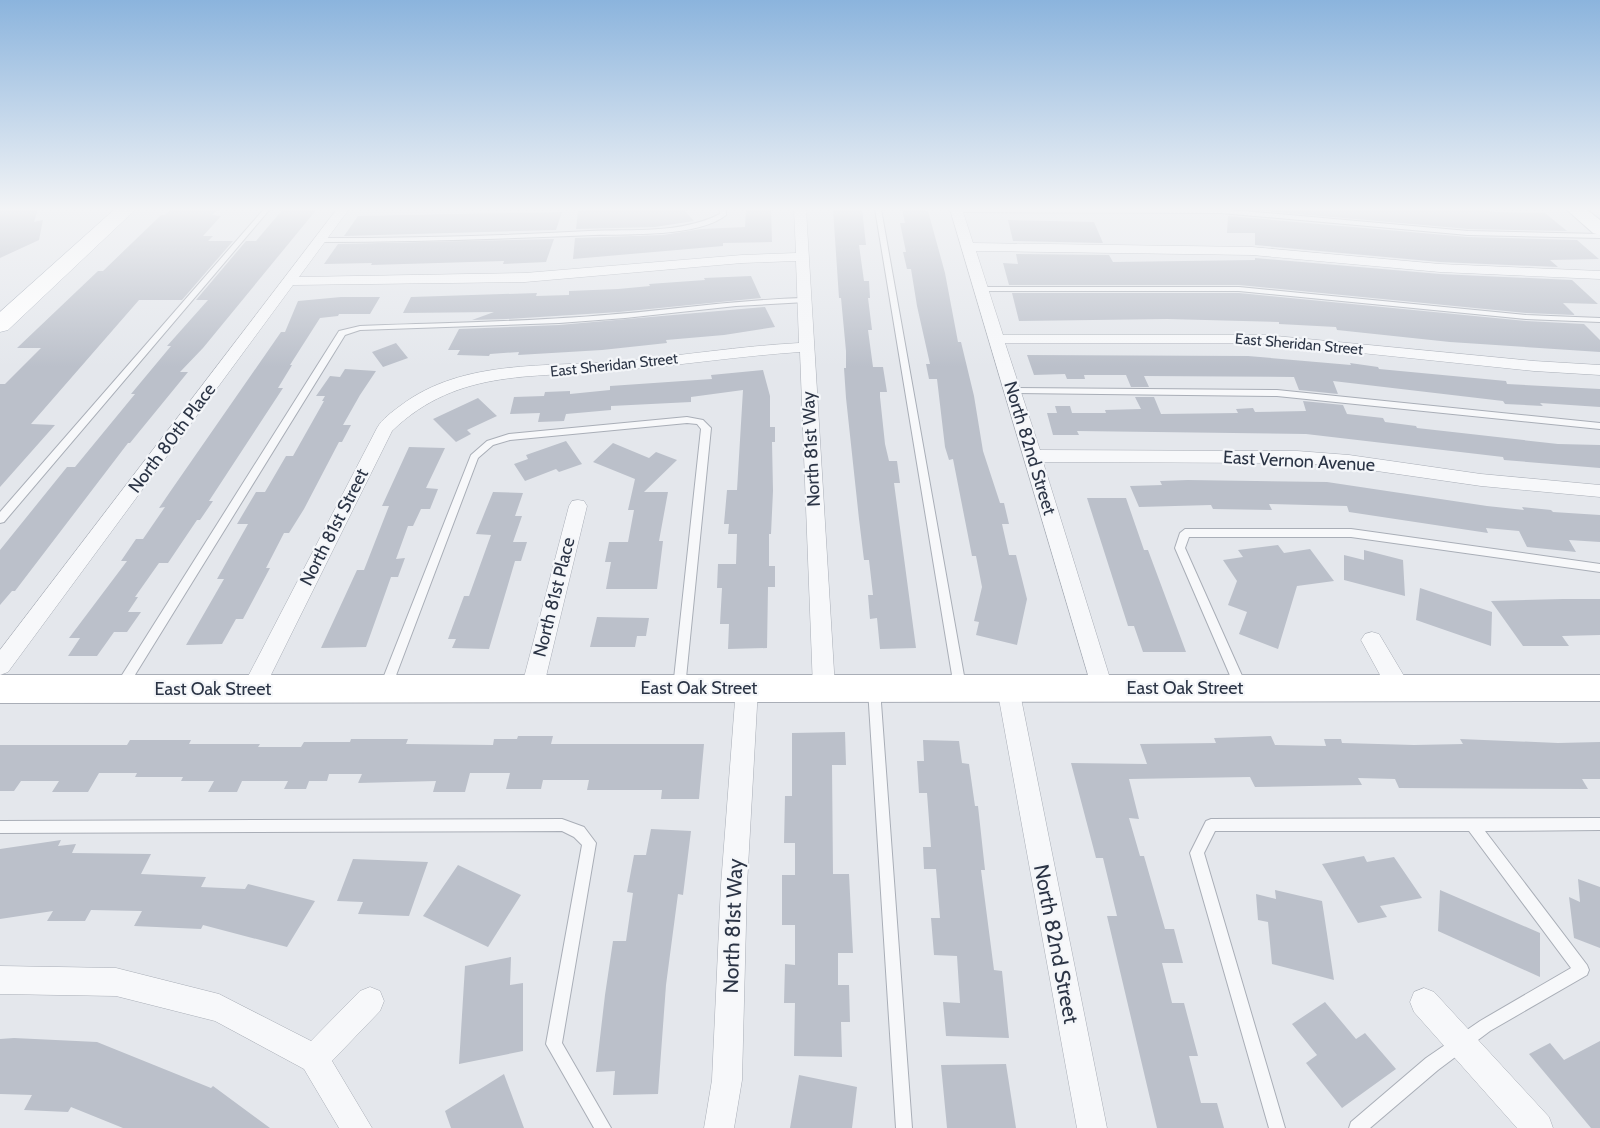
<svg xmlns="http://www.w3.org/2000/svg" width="1600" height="1128" font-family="Cabin,sans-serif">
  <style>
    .building { fill: #bbc0ca }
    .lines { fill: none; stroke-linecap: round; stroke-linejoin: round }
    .lane-casing { stroke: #a9aeb7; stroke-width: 2 }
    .street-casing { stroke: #a9aeb7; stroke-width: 1 }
    .secondary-casing { stroke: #a9aeb7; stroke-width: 2 }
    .primary-casing { stroke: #a3abb8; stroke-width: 1 }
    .lane { fill: #f7f8fa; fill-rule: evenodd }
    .street { fill: #f7f8fa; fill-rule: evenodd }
    .secondary { fill: #fff; fill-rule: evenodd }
    .primary { fill: #fff; fill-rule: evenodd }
    .labels { text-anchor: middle; stroke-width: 4.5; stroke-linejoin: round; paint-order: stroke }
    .far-street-label { font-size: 15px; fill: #2b3445; stroke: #f4f6f9 }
    .street-label { font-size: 18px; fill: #2b3445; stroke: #f4f6f9 }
    .near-street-label { font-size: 21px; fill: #2b3445; stroke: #f4f6f9 }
  </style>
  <rect width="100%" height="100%" fill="#e4e7ec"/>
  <path class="building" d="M0,209H38L34,222L43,220L39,240L0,258Z
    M171,209H218L212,215L221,216L203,236H213L208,241H233L182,300H139L31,424L55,425L0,487V384H5L41,348H17L98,271H103L161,215H165Z
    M283,209H317L203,348L180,372H188L130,443H128L15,591H12L0,605V550L67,467H75L135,394H131L171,346H167L208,300H196L246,241H256Z
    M656,209H683L694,221L655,227L576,229L578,211Z
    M746,209H771L772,242L723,243V246L573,259L575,238L663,235L701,229L745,227Z
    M833,209H862L866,245H859L864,281H869L870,298H868L872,330H868L873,367H883L887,392H880V397L885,444L889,461H897L900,483H894L916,648L880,649L877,618L870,619L868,595H873L869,560H864L859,519L846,398L844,368H846V351L841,298H839Z
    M902,209H924V211H928L945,273L958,342H961L974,396L983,451L1000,503H1004L1009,524H1002L1009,555H1016L1027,599L1017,645L976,635L979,622L974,621L982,587L976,556H972L953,459L949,460L945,447L937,379H929L926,364H930L917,306L911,269H907L903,252H906L900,223H905Z
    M1243,209H1471L1497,212L1545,213L1567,231L1468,229Z
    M562,212L556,230L344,236L358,216Z
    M1228,216L1468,237L1577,240L1599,259L1550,260L1558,267L1440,262L1255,245V233H1227Z
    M1008,220L1094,222L1103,243L1013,241Z
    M554,239L546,262L503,264L504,261L371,265L372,263L324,264L338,244Z
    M1016,254L1109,255L1113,262L1255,260V258L1440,274L1572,280L1598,304L1563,303L1575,315L1526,313L1239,285H1009L1003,263L1018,264Z
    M751,276L761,298L619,312L506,319L472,320L494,312L403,313L411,297L537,293L536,296L569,295V291L618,289L650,286L649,284L705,280L704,278Z
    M1012,293H1239L1526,321L1584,324L1600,340V352L1450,342L1337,330L1336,327L1279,324V322L1167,319L1019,321Z
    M341,297H380L370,314H339L338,316L320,318L290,365H292L278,388H283L209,501H213L200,520H197L168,563H159L135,597H138L128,612H141L127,632H114L97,656H68L80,638H69L127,561H121L136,539H143L165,507L159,508L172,489L281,332H285L298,301Z
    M765,307L775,327L724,335L666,340L667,343L602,350L518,355L519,352L490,354L489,356L457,355L460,350H448L459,329L559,325Z
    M396,343L408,358L383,367L372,352Z
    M1027,355L1248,356L1351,365L1350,363L1378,367L1379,369L1506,381L1507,384L1600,389V407L1540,403L1543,406L1505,404L1503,401L1333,381L1338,394L1299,390L1294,377L1144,376L1149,387H1131L1126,375H1084L1085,379H1067L1065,374L1034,375Z
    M345,369L376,371L360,395L343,425H351L342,442H339L304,509L289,533H284L266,568H270L243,619H236L222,644L186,645L224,579H217L248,524H237L256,492H265L286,456H293L324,401H322L325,396H316L330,376L340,377Z
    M763,370L770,396V427H775V442H772L773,491L771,534H769V566H775V587H768L767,648L728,649L729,624H720L722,588H717L718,564H736L737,534H728L729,524H724L727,490H737L743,390L691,397V402L611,406V410L566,414L564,421L538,422L540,413L510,414L514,397L544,396L545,392L570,391V394L610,390V386L712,379L711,375Z
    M1135,397H1154L1161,414L1238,413L1236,409L1253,408L1255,412L1306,411L1303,401L1343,405L1347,414L1383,418L1385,422L1416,426L1417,428L1558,444L1600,445V468L1504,460L1503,457L1306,434L1077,431L1079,435H1053L1047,413H1057L1055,406H1070L1072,413H1106L1105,410L1141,409Z
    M478,398L497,416L467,430L471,434L456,442L433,419Z
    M566,441L582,464L559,472L556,469L525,481L514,464L528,459L526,455Z
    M613,443L649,458L656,452L677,460L644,492H668L659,541H663L657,589H606L611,562H605L609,542H628L634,510H628L635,479L593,462Z
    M409,447L445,448L426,488L438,489L430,509H421L413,526H408L396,559L405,558L398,577H391L366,647L321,648L357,570H364L389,506H382Z
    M1188,480L1327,482L1487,506L1524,510L1522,507L1551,510L1553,512L1600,515V542L1569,540L1576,552L1527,547L1519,531L1486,528L1488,533L1349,512L1347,506L1269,504L1272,510L1213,509L1211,505L1139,507L1130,486L1162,485L1160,481Z
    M493,492L523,493L515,516H522L513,542H527L521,561H515L489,649L452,648L456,639H448L464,596H469L491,535L476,534Z
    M1087,498H1126L1144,550H1148L1186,652H1143L1134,626H1128Z
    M1278,545L1284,553L1310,549L1334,581L1297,586L1278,649L1239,634L1247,612L1228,605L1237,581L1223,560L1243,557L1238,550Z
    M1364,550L1403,560L1405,596L1344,580V555L1364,560Z
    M1420,588L1492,612L1491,646L1416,620Z
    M1563,599H1600V635L1562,636L1569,646H1523L1491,601Z
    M597,617L649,618L646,636H637L635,647H590Z
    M845,732L846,765H832L833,874H849L853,953H838V985H849L850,1022H841L842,1057L794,1056L795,1003H784L785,964L795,965V925H782V875H795V843H784L785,796H792V733Z
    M518,736H553L551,744H704L699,799H661L662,790H587L589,780H543L541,789H506L510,773H470L465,792H433L436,781L358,783L362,774H329L327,781H309L306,789H284L288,781H242L237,792H208L214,781H181L183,777H135L137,773H99L88,792H52L59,781H21L14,791H0V745H127L130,740H191L189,744H260L258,747H301L304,742H350L351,739H408L406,744L493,745L494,739H517Z
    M1271,736L1275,745L1326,746L1324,739H1341L1342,743L1414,745L1463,744L1460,739L1558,743L1600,742V779H1582L1588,789L1399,788L1395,779L1358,778L1362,785L1255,787L1250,777L1129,779L1139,819L1129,818L1140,856H1144L1165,929H1174L1183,963H1162L1172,1003H1184L1198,1056H1189L1201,1103H1217L1224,1128H1157L1107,916H1117L1103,858H1096L1071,763L1147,764L1140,744L1216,743L1214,738Z
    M923,740L959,741L962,763L969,764L975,806H978L985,870H981L994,970L1002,971L1009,1038L946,1036L943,1002L960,1003L957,956L934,955L931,918H940L936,869H924L923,847H931L927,793H919L917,761H924Z
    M651,829L691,831L683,895L678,894L666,985L658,1094L613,1095L615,1071L596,1072L605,995L613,941H626L633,893L627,892L634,855H646Z
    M61,840L58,846L76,844L72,853L151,854L141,874L206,877L201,887L245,889L248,884L315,901L287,947L203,925L201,929L134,926L142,911L91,910L85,921H47L53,911L0,919V849Z
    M1364,856L1367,862L1394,857L1422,898L1380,906L1387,917L1358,923L1322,864Z
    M353,859L428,862L409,916L358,914L363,902L337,901Z
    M458,865L521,895L488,947L423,916Z
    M1578,879L1600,887V948L1574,938L1569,897L1580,902Z
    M1275,890L1322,901L1334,980L1272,964L1268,922L1258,920L1256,894L1276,899Z
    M1440,890L1540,933V977L1438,931Z
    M511,957L510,985L523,983V1051L459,1064L465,966Z
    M1325,1002L1356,1039L1365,1033L1396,1069L1342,1108L1306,1063L1317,1055L1292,1024Z
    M14,1038L97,1042L211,1088L213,1086L270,1128H123L71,1107L68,1112L24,1110L32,1095L0,1094V1039Z
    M1600,1041V1128H1591L1529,1054L1550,1043L1564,1060Z
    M1006,1064L1016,1128H947L941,1065Z
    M504,1074L524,1128H451L445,1111Z
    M799,1075L857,1087L852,1128H790Z"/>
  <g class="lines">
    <defs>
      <path id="lane" d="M264,209H270L4,522L0,523V512Z
        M720,209H726V215C699,237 628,234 593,235C501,239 410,242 319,242L316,240L319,238C409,238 499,236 589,231C631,229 681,234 720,214Z
        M875,209H881L966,687L964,691L960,692L956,691L954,687Z
        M954,209H1221L1468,231L1600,234V238L1468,235L1221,213L956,212L954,211Z
        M978,287H1239L1526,315L1600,318V322L1526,319L1239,291H978Z
        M803,298L807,300L806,302L736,306L625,318L559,323L360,330L345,335L125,691L121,692L117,691L115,687L117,683L339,331L360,326C438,323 516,322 593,316C663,311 733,300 803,298Z
        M1013,388L1277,390L1600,423V429L1277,396L1010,393V389Z
        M687,417L703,420L711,428L685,688L683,692L679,693L675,692L673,688L701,429L697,424L687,423L510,440L493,445L478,458L392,686L390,690L386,691L382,690L380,686L471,455L487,441L509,434Z
        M1185,529H1351L1600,564V572L1351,537H1189L1185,548L1247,687L1245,691L1241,692L1237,691L1235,687L1175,548L1180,533Z
        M874,684L878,685L880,689L912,1128H896L868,689L870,685Z
        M1600,818V830L1485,831L1587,965L1589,970L1587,975L1490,1031L1438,1070L1370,1128H1349L1351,1122L1426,1058L1480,1021L1571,968L1469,831H1215L1204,853L1285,1128H1269L1190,853L1206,821L1211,819Z
        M562,819L584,827L596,843L562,1043L611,1128H594L546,1044L582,845L574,837L562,831L0,833V821Z"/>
      <path id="street" d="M337,209H349L299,277L525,273L742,255L796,253L794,209H806L835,688L832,695L824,697L816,695L813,688L800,352C740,356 682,365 623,370C538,379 459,366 392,431L260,697L252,699L244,697L241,690L377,428C382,419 392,412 400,406C463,358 547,368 621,361C681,356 740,346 799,343L796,261L742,263L525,282L293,285L8,672L0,675V650Z
        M950,209H962L973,243L1252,247L1440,264L1600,271V279L1440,272L1252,255L976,251L1003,335H1266L1534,361L1600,365V375L1534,371L1266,343H1005L1040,450L1297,451L1349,455L1481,474L1600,485V497L1481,486L1349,467L1297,463L1043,462L1113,688L1110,695L1102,697L1094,695Z
        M578,500L584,501L587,506L543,689L540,696L532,698L524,696L521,689L569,506L572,501Z
        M1372,632L1379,634L1407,681L1410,688L1407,695L1399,697L1391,695L1361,640L1365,634Z
        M747,679L755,681L758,688L747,885L742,1080L734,1128H704L712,1080L721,885L736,688L739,681Z
        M1008,679L1016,681L1019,688L1107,1128H1077L997,688L1000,681Z
        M0,966L116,968L219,994L311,1041L360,991L370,987L380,991L384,1001L380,1011L332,1061L372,1128H339L304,1069L215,1021L116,996L0,994Z
        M1424,988L1434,992L1549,1117L1553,1128H1517L1414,1012L1410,1002L1414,992Z"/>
      <path id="secondary" d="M1566,209H1586L1600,220V235L1593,233Z
        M0,675H1600V701L0,703Z"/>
      <path id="primary" d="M115,209H136L8,330L0,332V312Z"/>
    </defs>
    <use href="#lane" class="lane-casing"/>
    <use href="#street" class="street-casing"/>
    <use href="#secondary" class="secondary-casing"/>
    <use href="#primary" class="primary-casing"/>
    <use href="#lane" class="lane"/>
    <use href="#street" class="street"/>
    <use href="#secondary" class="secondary"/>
    <use href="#primary" class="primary"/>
  </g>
  <linearGradient id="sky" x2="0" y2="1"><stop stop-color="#8bb4dd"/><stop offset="0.57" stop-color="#f3f4f6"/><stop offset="1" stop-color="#f3f4f6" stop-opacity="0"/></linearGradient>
  <rect width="1600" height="367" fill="url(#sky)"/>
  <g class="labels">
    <g class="far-street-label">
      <text transform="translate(1299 344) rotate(5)" y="5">East Sheridan Street</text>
      <text transform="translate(614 365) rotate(-6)" y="5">East Sheridan Street</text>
    </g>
    <g class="street-label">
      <text transform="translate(172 438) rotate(-53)" y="6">North 80th Place</text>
      <text transform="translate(1030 448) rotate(73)" y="6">North 82nd Street</text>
      <text transform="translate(811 449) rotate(-93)" y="6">North 81st Way</text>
      <text transform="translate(1299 461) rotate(3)" y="6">East Vernon Avenue</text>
      <text transform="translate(334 527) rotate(-63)" y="6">North 81st Street</text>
      <text transform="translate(554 597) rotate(-76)" y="6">North 81st Place</text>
      <text x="699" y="694">East Oak Street</text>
      <text x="1185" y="694">East Oak Street</text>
      <text x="213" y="695">East Oak Street</text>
    </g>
    <g class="near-street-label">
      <text transform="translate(733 926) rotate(-88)" y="7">North 81st Way</text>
      <text transform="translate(1056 944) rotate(79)" y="7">North 82nd Street</text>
    </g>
  </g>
</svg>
